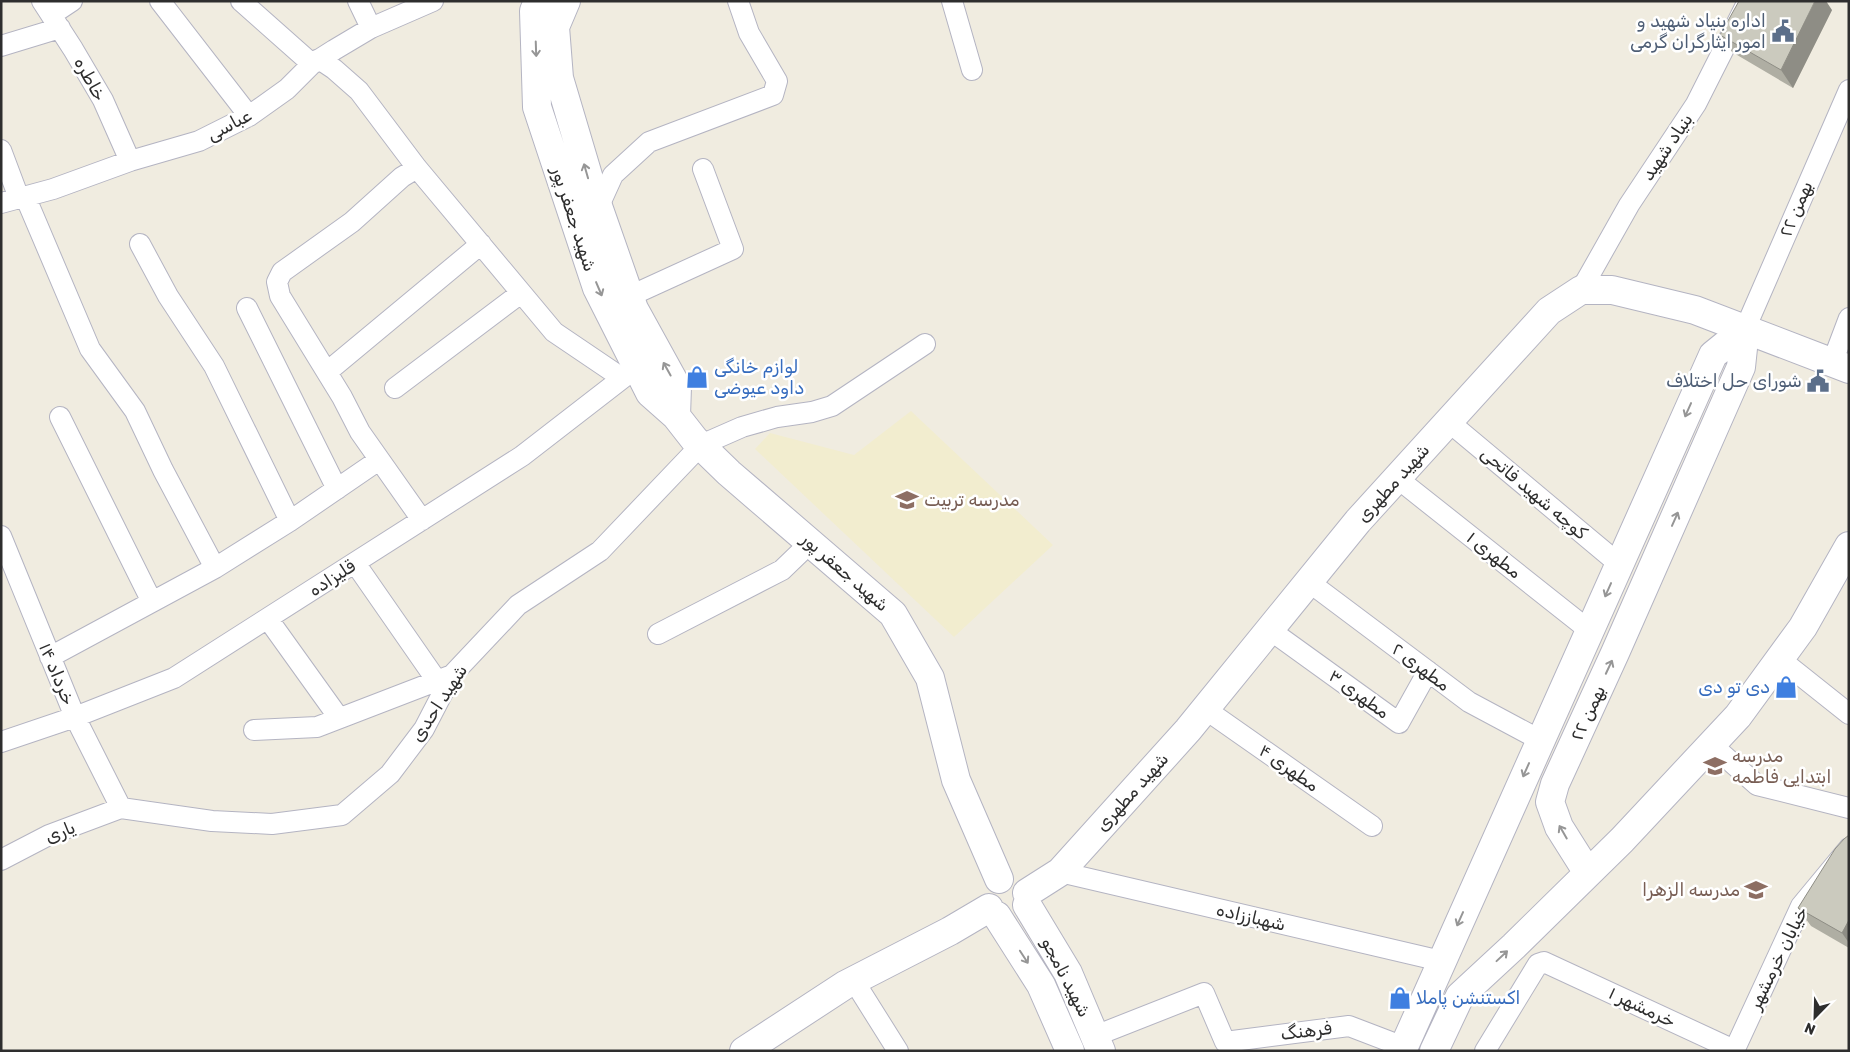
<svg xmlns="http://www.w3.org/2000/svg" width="1850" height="1052" font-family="Rubik,'Noto Sans Arabic',sans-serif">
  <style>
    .education { fill: #f2edcf }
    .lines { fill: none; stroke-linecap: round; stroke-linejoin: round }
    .street-casing { stroke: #b4b4c2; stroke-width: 22 }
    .secondary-casing { stroke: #b4b4c2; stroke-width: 30 }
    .street { stroke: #fff; stroke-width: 20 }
    .secondary { stroke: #fff; stroke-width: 28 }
    .wall { fill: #afaea3 }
    .shaded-wall { fill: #8e8d85 }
    .building { fill: #cbcabe; stroke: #8e8d85 }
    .oneway { stroke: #969696 }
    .labels { text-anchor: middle; stroke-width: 5; stroke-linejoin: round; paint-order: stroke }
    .service-label { font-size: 18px; fill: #4e5e75; stroke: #fff; text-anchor: end }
    .street-label { font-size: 18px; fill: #2e2e2e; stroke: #fff }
    .shop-label { font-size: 18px; fill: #366cbe; stroke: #fff; text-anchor: start }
    .education-label { font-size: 18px; fill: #785e54; stroke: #fff; text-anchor: start }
  </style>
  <rect width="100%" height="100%" fill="#f0ece0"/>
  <path class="education" d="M911,411L1053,545L954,637L755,449L770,433L854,455Z"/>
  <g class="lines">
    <defs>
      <path id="street" d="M42,1L73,49L103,100L130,161
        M160,1L249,116
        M241,1L312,64
        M358,1L371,28
        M952,1L972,70
        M51,15L72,1
        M1,46L60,28
        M319,59L334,69L359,91L417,168L554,332L622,378
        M1,150L19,198
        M417,168L402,177L352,222L282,272L277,282L280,296L342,397L360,432L422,520
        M25,196L90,349L135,411L163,470L215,568L50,657
        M1,203L53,189L130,161L199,141L249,116L287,89L312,64L334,50L371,28L433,1
        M598,208L613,175L649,142L773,95L777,81L749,33L738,1
        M140,244L168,296L214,366L290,521
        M1581,290L1629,205L1696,104L1748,1
        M630,296L733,249L703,169
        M247,308L337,489
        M1745,329L1849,90
        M1832,363L1849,318
        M327,372L481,244
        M395,388L521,293
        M60,417L152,602
        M1449,422L1619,564
        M1397,478L1590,631
        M1,536L75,717L121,808
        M355,563L437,681
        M215,568L290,521L379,460
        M1309,582L1469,702L1540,740
        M268,619L339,718
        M1270,630L1399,723L1428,671
        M658,634L782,570L810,543
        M1780,659L1849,714
        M1205,709L1372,826
        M254,730L317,727L452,675
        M1,742L75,717L174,678L522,456L637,367
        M1712,745L1757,785L1849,808
        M1,860L49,835L121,808L212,821L272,824L342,815L390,774L424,729L452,675L518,605L600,551L701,445L742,427L777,417L812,412L832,406L925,344
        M1060,872L1441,961
        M854,981L898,1051
        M1095,1036L1204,993L1225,1042L1349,1026L1404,1047
        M1485,1051L1538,964L1544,962L1734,1050
        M1734,1051L1801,906L1849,848"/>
      <path id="secondary" d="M538,1L534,11L537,107L597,288L650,393L676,416L694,439L729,473L893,614L930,678L956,780L999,879
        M566,1L555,27L559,78L592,189L634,309L677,387L676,416
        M1588,873L1559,827L1550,802L1555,784L1615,653L1741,367L1745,329
        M1027,893L1060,872L1188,730L1358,521L1549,311L1581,290H1612L1695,310L1849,369
        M1027,905L1068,973L1101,1051
        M997,916L1041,985L1070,1051
        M744,1051L845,985L950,931L989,908
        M1402,1051L1713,355L1745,329
        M1434,1051L1460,996L1514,946L1622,840L1738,716L1803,627L1849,546"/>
    </defs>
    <use href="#street" class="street-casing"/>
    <use href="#secondary" class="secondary-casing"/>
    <use href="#street" class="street"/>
    <use href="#secondary" class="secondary"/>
  </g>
  <path class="wall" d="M1832,10L1793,88L1732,52L1720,35Z
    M1849,835V948L1811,926L1798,908Z"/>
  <path class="shaded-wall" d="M1815,1H1826L1832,10L1793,88L1781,70Z
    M1849,920V943L1842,933Z"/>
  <path class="building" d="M1739,1H1815L1781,70L1720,35Z
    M1849,835V920L1842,933L1798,908L1835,849L1844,839Z"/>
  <defs><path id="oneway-shaft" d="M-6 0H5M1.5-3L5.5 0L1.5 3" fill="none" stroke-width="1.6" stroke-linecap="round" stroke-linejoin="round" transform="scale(1.25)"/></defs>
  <g class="oneway">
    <use href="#oneway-shaft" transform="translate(536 49) rotate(88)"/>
    <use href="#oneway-shaft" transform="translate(586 171) rotate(-106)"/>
    <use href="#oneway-shaft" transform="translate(599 289) rotate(67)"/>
    <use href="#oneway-shaft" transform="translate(667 369) rotate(-119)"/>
    <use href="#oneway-shaft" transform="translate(1688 410) rotate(114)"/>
    <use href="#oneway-shaft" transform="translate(1675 519) rotate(-66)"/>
    <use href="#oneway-shaft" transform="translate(1608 590) rotate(114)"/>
    <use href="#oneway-shaft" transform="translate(1609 667) rotate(-65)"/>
    <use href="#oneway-shaft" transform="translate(1526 770) rotate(114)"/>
    <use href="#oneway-shaft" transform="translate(1563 832) rotate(-120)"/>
    <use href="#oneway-shaft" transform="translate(1460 919) rotate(114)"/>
    <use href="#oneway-shaft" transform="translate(1502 956) rotate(-43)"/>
    <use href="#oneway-shaft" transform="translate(1024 957) rotate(57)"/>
  </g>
  <defs>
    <symbol id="civic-bare" viewBox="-9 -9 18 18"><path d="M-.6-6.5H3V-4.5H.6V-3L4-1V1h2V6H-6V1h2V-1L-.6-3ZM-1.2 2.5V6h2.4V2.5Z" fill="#5c6f8a" stroke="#fff" stroke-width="2.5" paint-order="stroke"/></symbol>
    <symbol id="shop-bare" viewBox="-9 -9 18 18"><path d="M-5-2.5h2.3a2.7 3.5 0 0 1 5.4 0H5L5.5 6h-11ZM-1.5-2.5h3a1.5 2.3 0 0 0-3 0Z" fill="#3f7fe0" stroke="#fff" stroke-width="2.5" paint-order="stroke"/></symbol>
    <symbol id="school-bare" viewBox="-9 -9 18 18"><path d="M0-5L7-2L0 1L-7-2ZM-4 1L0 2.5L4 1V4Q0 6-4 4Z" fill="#8d6e63" stroke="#fff" stroke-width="2.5" paint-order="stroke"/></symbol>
  </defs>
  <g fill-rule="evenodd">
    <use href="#civic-bare" x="1767" y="15" width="32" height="32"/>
    <use href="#shop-bare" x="681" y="361" width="32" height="32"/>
    <use href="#civic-bare" x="1802" y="365" width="32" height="32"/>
    <use href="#school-bare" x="891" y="484" width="32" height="32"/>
    <use href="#shop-bare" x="1770" y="671" width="32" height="32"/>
    <use href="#school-bare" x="1699" y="750" width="32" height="32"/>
    <use href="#school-bare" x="1740" y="874" width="32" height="32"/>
    <use href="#shop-bare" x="1384" y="982" width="32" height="32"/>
  </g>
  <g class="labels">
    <g class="service-label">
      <text x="1766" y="27">اداره بنیاد شهید و<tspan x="1766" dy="21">امور ایثارگران گرمی</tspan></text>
      <text x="1802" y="387">شورای حل اختلاف</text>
    </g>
    <g class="street-label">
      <text transform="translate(90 79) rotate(61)" y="6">خاطره</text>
      <text transform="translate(229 125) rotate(-28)" y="6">عباسی</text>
      <text transform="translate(1667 147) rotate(-56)" y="6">بنیاد شهید</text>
      <text transform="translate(1796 209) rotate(-67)" y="6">۲۲ بهمن</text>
      <text transform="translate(574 219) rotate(72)" y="6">شهید جعفر پور</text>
      <text transform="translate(1393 483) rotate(-48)" y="6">شهید مطهری</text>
      <text transform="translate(1534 493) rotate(40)" y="6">کوچه شهید فاتحی</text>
      <text transform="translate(1494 555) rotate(38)" y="6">مطهری ۱</text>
      <text transform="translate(845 572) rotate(41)" y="6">شهید جعفر پور</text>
      <text transform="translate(332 578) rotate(-33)" y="6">قلیزاده</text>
      <text transform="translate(1421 667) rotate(37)" y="6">مطهری ۲</text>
      <text transform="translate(57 674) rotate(67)" y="6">۱۴ خرداد</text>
      <text transform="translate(1359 694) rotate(36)" y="6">مطهری ۳</text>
      <text transform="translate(439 703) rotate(-57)" y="6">شهید احدی</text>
      <text transform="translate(1588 713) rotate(-65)" y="6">۲۲ بهمن</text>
      <text transform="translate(1289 768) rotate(35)" y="6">مطهری ۴</text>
      <text transform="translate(1132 792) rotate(-48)" y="6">شهید مطهری</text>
      <text transform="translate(60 832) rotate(-22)" y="6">یاری</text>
      <text transform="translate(1251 917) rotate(13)" y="6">شهباززاده</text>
      <text transform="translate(1778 958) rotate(-64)" y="6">خیابان خرمشهر</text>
      <text transform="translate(1066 977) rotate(63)" y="6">شهید نامجو</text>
      <text transform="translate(1642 1007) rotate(25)" y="6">خرمشهر ۱</text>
      <text transform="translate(1306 1031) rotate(-7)" y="6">فرهنگ</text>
    </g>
    <g class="shop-label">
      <text x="714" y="373">لوازم خانگی<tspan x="714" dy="21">داود عیوضی</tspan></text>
      <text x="1770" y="693" text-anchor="end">دی تو دی</text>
      <text x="1416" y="1004">اکستنشن پاملا</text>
    </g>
    <g class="education-label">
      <text x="924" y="506">مدرسه تربیت</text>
      <text x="1732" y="762">مدرسه<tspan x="1732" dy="21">ابتدایی فاطمه</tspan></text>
      <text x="1740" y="896" text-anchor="end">مدرسه الزهرا</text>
    </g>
  </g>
  <rect width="1850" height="1052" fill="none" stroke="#2e2e2e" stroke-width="5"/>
  <g transform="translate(1815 1017) rotate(203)" stroke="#ffffff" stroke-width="4" paint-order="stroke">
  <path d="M0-4L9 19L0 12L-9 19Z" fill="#2e2e2e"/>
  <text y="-8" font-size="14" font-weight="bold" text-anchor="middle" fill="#2e2e2e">N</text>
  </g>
</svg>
